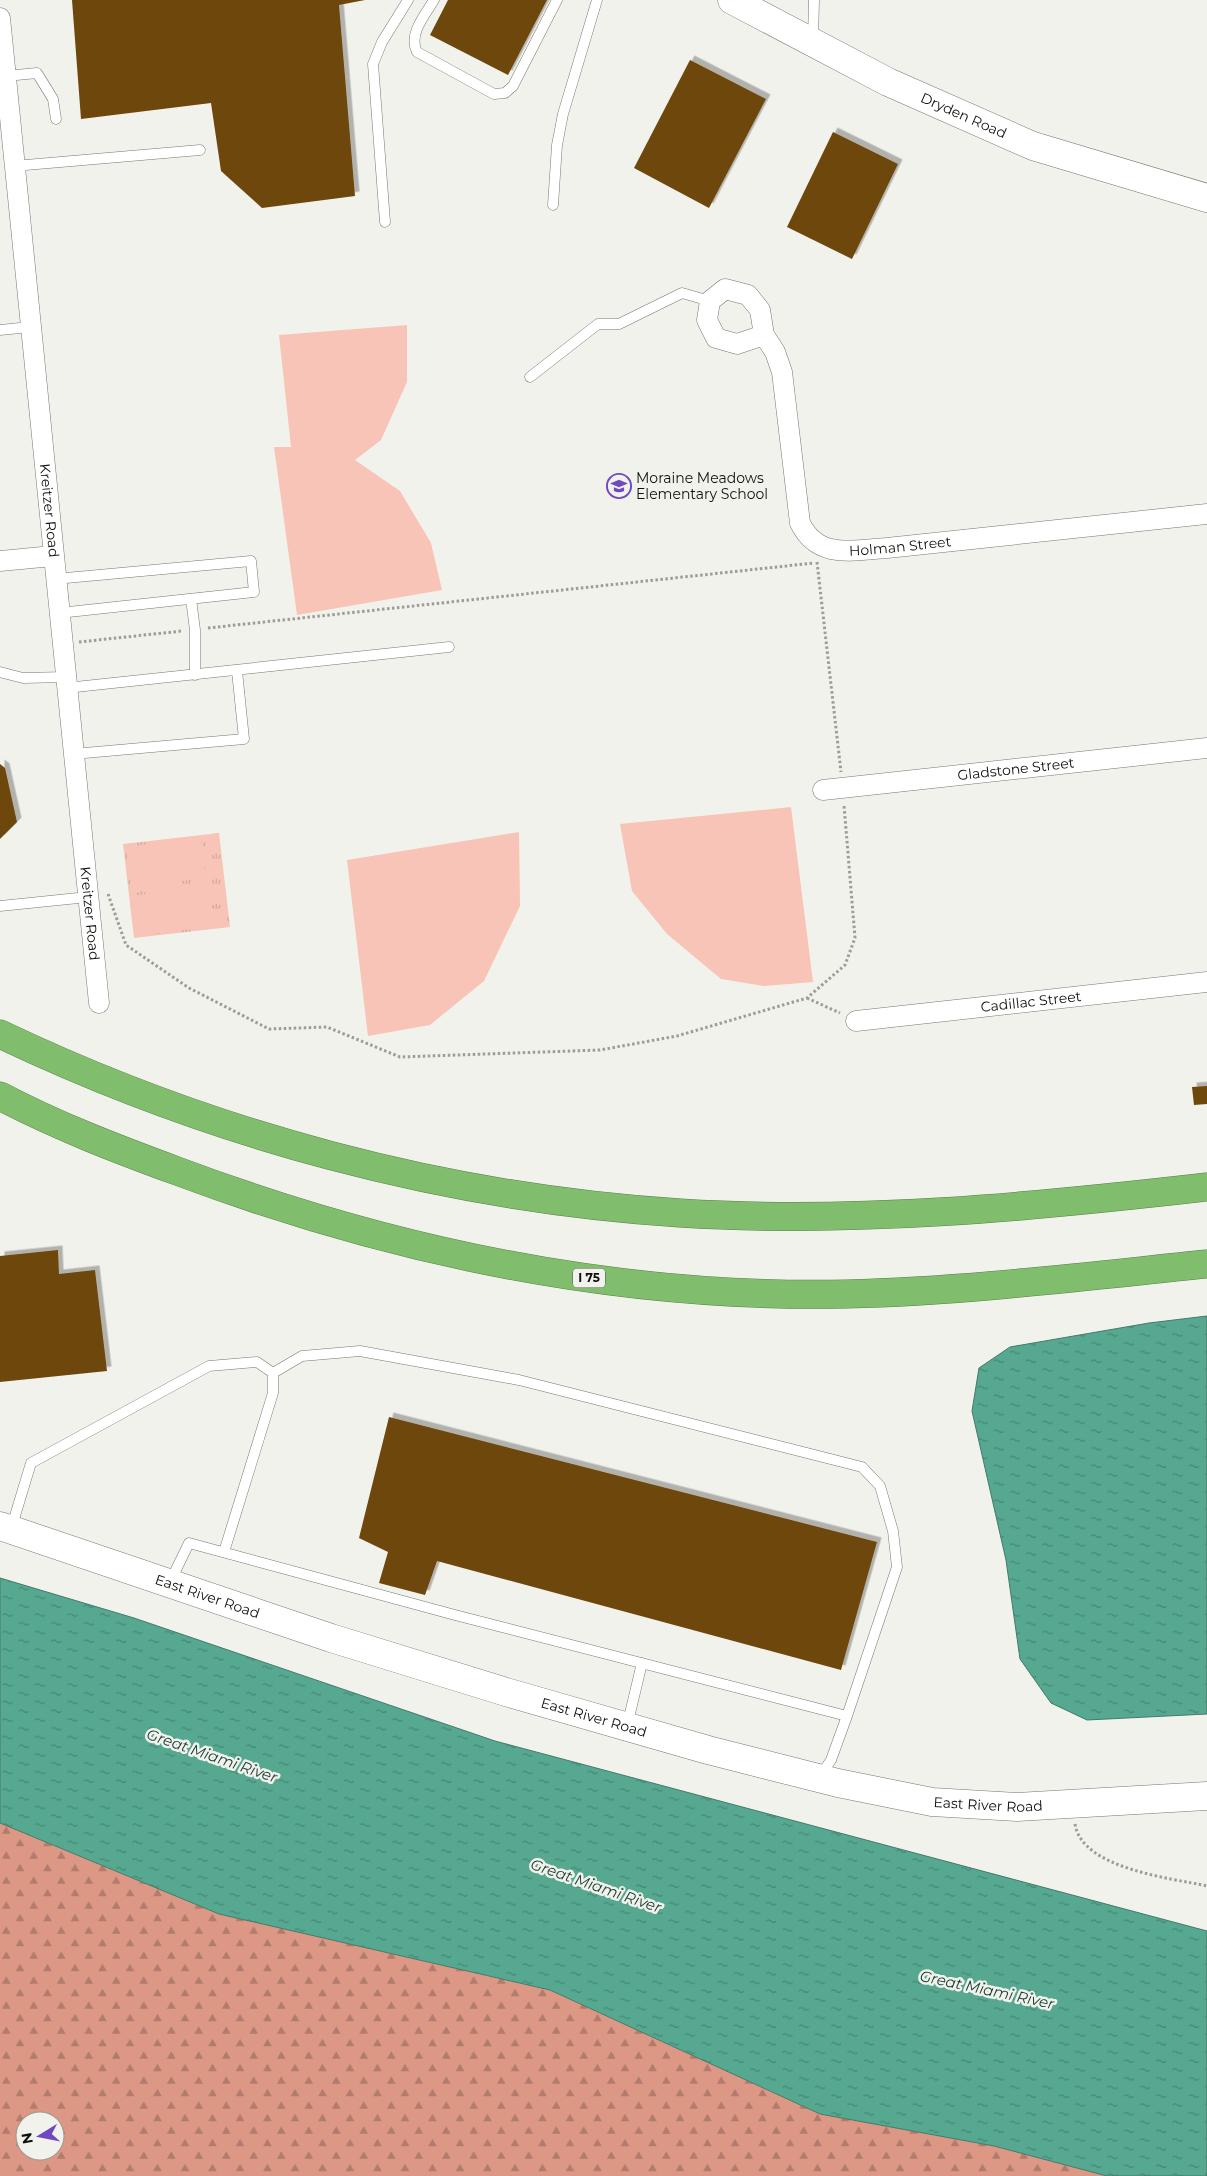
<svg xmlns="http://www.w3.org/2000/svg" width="1207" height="2176" font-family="Montserrat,sans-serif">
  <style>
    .forest { fill: url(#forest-firs); fill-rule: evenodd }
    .park { fill: url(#park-tufts) }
    .pitch { fill: #f7c4b7 }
    .water { fill: url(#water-ripples); stroke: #417a69 }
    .building { fill: #6e460a; filter: url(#shadow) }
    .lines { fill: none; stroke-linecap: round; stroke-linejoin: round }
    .lane-casing { stroke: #777772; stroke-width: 11 }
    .street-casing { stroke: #777772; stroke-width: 21 }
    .secondary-casing { stroke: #777772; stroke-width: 29 }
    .highway-casing { stroke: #59804b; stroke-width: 29 }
    .path { stroke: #9d9d98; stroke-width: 3; stroke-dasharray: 2.5 2.5; stroke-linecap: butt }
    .lane { stroke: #fff; stroke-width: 10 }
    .street { stroke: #fff; stroke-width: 20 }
    .secondary { stroke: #fff; stroke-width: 28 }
    .highway { stroke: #80bd6c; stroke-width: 28 }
    .labels { text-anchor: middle; stroke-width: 5; stroke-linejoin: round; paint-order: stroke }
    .shield { fill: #f2f2ec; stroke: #545451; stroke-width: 1 }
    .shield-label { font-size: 12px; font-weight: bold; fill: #10100e }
    .street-label { font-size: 14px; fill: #10100e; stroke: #f2f2ec }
    .poi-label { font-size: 14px; fill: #10100e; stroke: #f2f2ec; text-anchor: start }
    .water-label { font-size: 15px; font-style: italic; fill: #163b31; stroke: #f2f2ec }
  </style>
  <defs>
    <pattern id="forest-firs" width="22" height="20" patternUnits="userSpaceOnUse" patternTransform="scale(1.25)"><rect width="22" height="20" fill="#dd9885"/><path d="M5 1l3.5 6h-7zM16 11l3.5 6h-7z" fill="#b27b6b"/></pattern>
    <pattern id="park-tufts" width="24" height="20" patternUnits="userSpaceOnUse" patternTransform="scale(1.25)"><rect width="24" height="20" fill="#f7c4b7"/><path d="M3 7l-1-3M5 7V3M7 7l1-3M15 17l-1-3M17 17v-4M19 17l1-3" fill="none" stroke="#d3a79c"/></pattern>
    <pattern id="water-ripples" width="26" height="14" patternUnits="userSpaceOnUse" patternTransform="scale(1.25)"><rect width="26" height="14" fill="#56a890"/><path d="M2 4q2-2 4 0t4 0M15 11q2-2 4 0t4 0" fill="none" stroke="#468774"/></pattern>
    <filter id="shadow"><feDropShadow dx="4.5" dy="-4.5" stdDeviation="0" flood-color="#0004"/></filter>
  </defs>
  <rect width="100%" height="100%" fill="#f2f2ec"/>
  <path class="forest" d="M0,1823L219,1914L550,1990L820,2114L994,2146L1107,2176H0ZM25,2121H55V2151H25Z"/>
  <path class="park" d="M219,833L230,927L134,938L123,844Z"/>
  <path class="pitch" d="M407,325V382L381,440L355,460L400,491L431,543L442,590L297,615L274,447H291L279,335Z
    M791,807L813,982L764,986L721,979L667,934L632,891L620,824Z
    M519,832L520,906L484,981L430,1025L368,1036L347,860Z
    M201,837L206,878L131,887L126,847Z
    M206,886L211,926L137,936L131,896Z"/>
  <path class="water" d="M1207,1316V1714L1087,1720L1051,1703L1020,1659L1006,1560L972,1411L979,1368L1010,1347L1149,1323Z
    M0,1578L134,1618L495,1741L1207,1931V2176H1107L994,2146L820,2114L550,1990L219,1914L0,1823Z"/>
  <path class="building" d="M72,0H365L339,5L355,196L262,208L221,171L211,103L81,119Z
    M448,0H547L508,75L430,35Z
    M690,60L766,99L709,208L634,168Z
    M833,132L898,164L852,259L787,227Z
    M0,764L5,768L17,822L0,839Z
    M1207,1086V1104L1194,1105L1192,1087Z
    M58,1250L59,1274L95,1270L107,1371L0,1382V1256Z
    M389,1417L877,1542L841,1670L437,1561L425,1595L379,1583L388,1552L359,1538Z"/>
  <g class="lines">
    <defs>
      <path id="lane" d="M434,0C425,15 408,34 417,52L494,94L505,93L513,86L557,0
        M813,39L814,0
        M6,76L37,73L53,99L56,119
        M14,166L200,150
        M553,205L557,145L563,114L597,0
        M385,222L373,64L382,42L408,0
        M0,330L30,327
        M530,377L598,324H619L682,293L710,301
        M55,579L251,561L254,592L59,613
        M191,599L195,630V675
        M0,672L23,678L65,677
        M66,688L449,647
        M73,754L244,739L237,671
        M0,906L88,897
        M273,1373L302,1356L360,1351L519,1380L862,1467L880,1486L893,1531L897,1567L847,1716
        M11,1529L31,1463L209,1366L257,1362L273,1373V1393L224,1552
        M170,1582L189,1543L455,1615L847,1716L831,1760L820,1776
        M627,1726L642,1663"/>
      <g id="street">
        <path id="s1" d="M0,18L99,1003"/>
        <path id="s2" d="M764,335L737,344L716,338L707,320L710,301L725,289L748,295L760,310L764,335L775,352L782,372L800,523C818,560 853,550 887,548L1207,514"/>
        <path d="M0,561L53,556"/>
        <path id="s3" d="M823,790L1207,748"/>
        <path id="s4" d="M856,1021L1207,982"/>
      </g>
      <g id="secondary">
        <path id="s5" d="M732,0L888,82L1033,146L1207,198"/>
        <path id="s6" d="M0,1526L331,1638L506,1692L708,1750L838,1783L932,1802L1017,1807L1207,1796"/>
      </g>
      <path id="highway" d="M0,1034C212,1135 445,1198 680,1213C855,1224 1033,1207 1207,1187
        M0,1096C57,1126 117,1149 177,1171C391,1251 619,1299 847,1294C967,1291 1088,1276 1207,1264"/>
    </defs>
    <use href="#lane" class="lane-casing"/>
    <use href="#street" class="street-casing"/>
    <use href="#secondary" class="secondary-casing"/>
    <use href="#highway" class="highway-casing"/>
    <path class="path" d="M817,562L841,772
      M208,628L814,563
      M79,642L182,631
      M108,894L126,945L189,988L269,1029L327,1027L400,1057L600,1050L677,1036L807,998L845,965L855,938L844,805
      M807,998L840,1013
      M1075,1824C1082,1869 1171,1878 1207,1886"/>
    <use href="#lane" class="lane"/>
    <use href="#street" class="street"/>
    <use href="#secondary" class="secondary"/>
    <use href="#highway" class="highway"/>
  </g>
  <defs>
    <symbol id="school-ring" viewBox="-11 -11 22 22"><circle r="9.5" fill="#f2f2ec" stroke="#6f49c2" stroke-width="1.5"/><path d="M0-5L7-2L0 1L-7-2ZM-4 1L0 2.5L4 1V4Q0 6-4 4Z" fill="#6f49c2"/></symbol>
  </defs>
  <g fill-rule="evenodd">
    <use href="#school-ring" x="605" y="472" width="28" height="28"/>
  </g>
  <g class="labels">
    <rect class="shield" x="573" y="1268.5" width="32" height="19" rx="4"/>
    <g class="shield-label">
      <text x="589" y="1282">I 75</text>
    </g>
    <g class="street-label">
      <text dy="5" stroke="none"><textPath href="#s5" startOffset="259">Dryden Road</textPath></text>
      <text dy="5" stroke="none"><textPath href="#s1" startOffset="495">Kreitzer Road</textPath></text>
      <text dy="5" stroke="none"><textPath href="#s2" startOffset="482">Holman Street</textPath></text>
      <text dy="5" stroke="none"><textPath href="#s3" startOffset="194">Gladstone Street</textPath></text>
      <text dy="5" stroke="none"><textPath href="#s1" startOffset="900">Kreitzer Road</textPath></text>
      <text dy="5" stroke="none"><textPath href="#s4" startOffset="176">Cadillac Street</textPath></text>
      <text dy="5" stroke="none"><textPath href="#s6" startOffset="219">East River Road</textPath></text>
      <text dy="5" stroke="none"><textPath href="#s6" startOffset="624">East River Road</textPath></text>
      <text dy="5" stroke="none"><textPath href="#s6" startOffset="1029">East River Road</textPath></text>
    </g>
    <g class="poi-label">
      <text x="636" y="483">Moraine Meadows<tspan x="636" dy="16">Elementary School</tspan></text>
    </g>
    <g class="water-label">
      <text transform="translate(212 1756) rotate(19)" y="5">Great Miami River</text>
      <text transform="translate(596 1886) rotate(19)" y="5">Great Miami River</text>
      <text transform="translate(987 1990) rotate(12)" y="5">Great Miami River</text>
    </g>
  </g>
  <g transform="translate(40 2136) rotate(260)"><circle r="24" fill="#f2f2ec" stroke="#989893"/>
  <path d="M0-4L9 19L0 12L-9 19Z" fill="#6f49c2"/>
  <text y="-8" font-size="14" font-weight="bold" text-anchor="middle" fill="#10100e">N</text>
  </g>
</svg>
